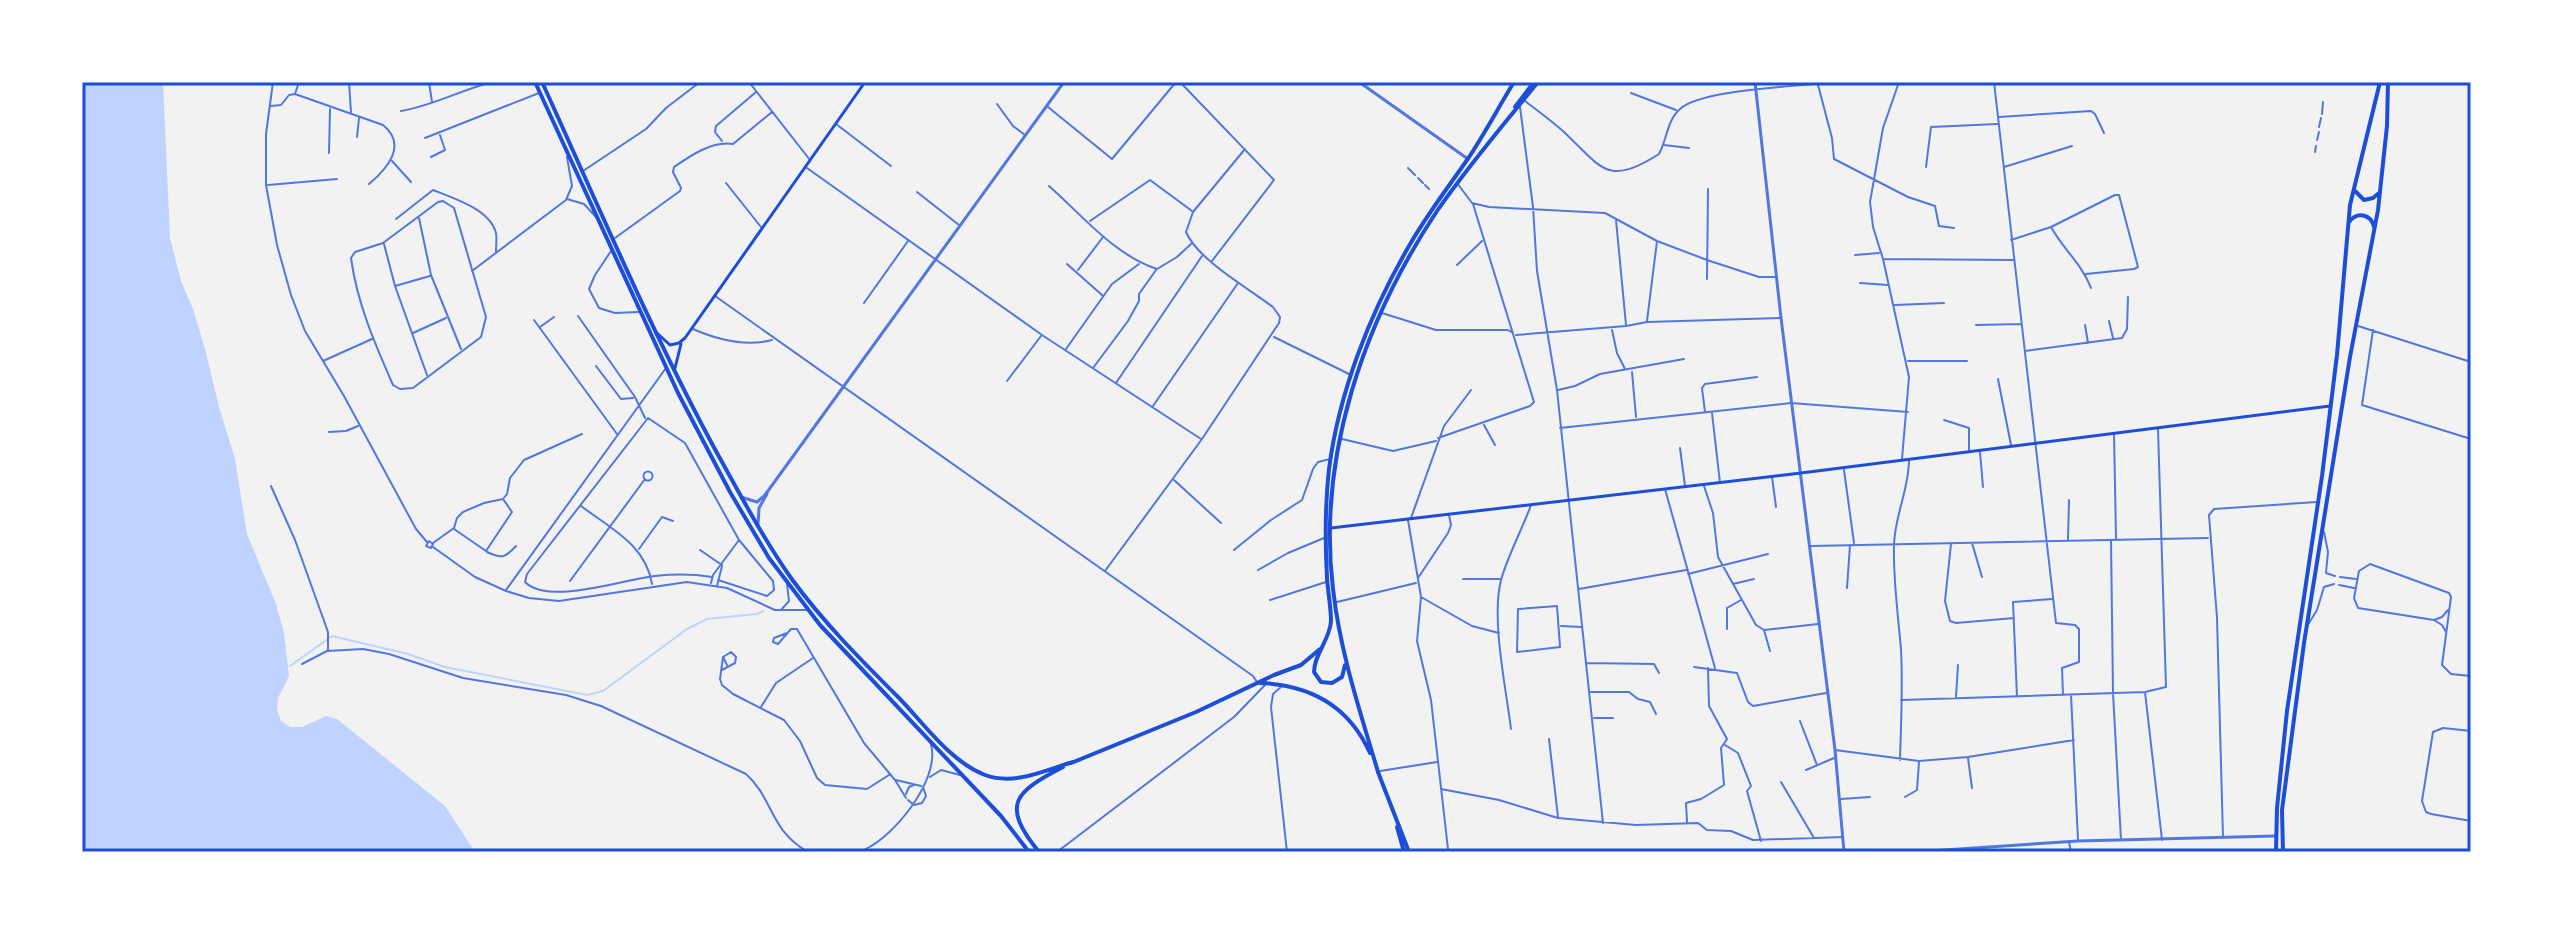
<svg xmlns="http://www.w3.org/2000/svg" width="2553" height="934" font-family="'Source Sans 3',sans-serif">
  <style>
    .water { fill: #bfd3fe }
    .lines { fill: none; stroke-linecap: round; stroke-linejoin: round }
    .stream { stroke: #bfd3fe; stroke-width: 2 }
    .pedestrian { stroke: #5277de; stroke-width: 2 }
    .minor { stroke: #5277de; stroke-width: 2 }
    .tertiary { stroke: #5277de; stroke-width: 3 }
    .secondary { stroke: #1d4ed8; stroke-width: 3 }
    .primary { stroke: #1d4ed8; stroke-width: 4 }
    .trunk { stroke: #1d4ed8; stroke-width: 4 }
    .neatline { fill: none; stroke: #1d4ed8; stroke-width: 3 }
  </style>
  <rect width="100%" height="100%" fill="#f2f2f2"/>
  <path class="water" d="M82,82H163L170,238L181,281L193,309L205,349L219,407L235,459L247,534L276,604L284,633L289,676L278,698L277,710L281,721L290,727H302L326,716L337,719L445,806L475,852H82Z"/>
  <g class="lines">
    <path class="stream" d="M290,666L332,636L408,654L445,667L587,695L603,691L687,629L707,619L757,614L763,611"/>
    <path class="pedestrian" d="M2322,114L2323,102
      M2319,127L2321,118
      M2317,140L2319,132
      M2315,152L2316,146
      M1408,168L1415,175
      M1418,178L1423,183
      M1425,185L1429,189"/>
    <path class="minor" d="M273,82L266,134V185L277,245L291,295L305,331L344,396L416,529L427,542
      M349,82L351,112
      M429,82L432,102
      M749,82L810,160
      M1180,82L1274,180L1212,261
      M1899,82L1883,128L1870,202L1873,227L1883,259L1909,377L1902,459
      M1994,82L2056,623L2075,625L2079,629V662L2062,668L2063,695
      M1818,85L1832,138L1834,159L1908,197L1935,206L1939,226L1954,228
      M1631,93L1676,110
      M295,94L383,125C408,145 387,169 369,184
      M1525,101C1538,111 1552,121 1564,132C1602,168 1607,187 1659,154C1667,140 1667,120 1680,109C1702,89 1799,87 1832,82
      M997,104L1013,126L1025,135
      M271,106L281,105L289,95L295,94L299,82
      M1048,107L1112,159L1176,82
      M1520,107L1533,207L1537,271L1557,390L1603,823
      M401,111C432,106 461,90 492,82
      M1999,117L2091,111L2095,114L2104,133
      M836,124L891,166
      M357,137L359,118
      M425,138L539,93
      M722,141L715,132L716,126L756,92
      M1664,145L1689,148
      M329,153L330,109
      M431,157L445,150L440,135
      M392,161L411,182
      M1926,167L1931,127L1997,124
      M2004,167L2072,146
      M807,168L1042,335L1201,439
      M583,171L646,129L666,108L700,82
      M726,183L761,227
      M1457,183L1472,203L1489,207L1605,213L1657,241L1707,260L1759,277H1775
      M268,185L337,179
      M1049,186C1082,215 1114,255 1157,269L1177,257L1191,244
      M917,192L959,225
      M567,199L584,204L595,216
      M443,201L454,208L486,317L481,337L413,388L400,389L393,385C375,344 357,303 351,258L355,252L383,243L438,202Z
      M419,218L431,275L461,349
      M396,219L433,190C453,198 490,209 496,233C497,238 496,246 496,252
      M1616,220L1626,325
      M1090,221L1150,180L1192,211
      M2051,227C2063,249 2082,264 2091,288
      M615,238L680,191L681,188L673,172L674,167C690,156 713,140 733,144L772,112
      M2011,240L2051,227L2115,195H2119L2138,267L2134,269L2086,274
      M384,244L395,286L427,375
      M611,251L595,275L589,289L599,308L615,313L638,312
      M1855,255L1879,253
      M1883,259L2013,260
      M1067,264L1102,295
      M1457,265L1482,241
      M1078,270L1103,237
      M472,271L566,200L572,186L567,157
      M1707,279L1708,189
      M1860,283L1888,285
      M395,286L430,276
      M715,296L1253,676L1257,682
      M864,303L908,241
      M1895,305L1944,303
      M1382,313L1436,330H1508L1513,333
      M578,316L635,397L645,418
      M534,320L617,434
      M1647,321L1657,241
      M2109,321L2113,338
      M1976,325L2021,324
      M2085,325L2088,343
      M2358,326L2471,362
      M540,327L554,317
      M693,329C718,340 745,347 772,340
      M1612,330L1617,353L1625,369
      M2373,330L2362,405L2471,439
      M413,333L446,318
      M1516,335L1626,326L1647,322L1780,318
      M1274,337L1351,375
      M1066,349L1112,284L1139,264
      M2025,351L2122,338L2127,329L2128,297
      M323,361L372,339
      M1908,361H1967
      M596,366L621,399L633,398
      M1093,368L1128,321L1139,301V294L1156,270
      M1632,372L1636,417
      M1998,379L2011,445
      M1007,381L1041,336
      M1116,383L1202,256
      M1558,390L1575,386L1600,374L1684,359
      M1153,406L1238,283
      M1705,412L1702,388L1705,384L1757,377
      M1712,413L1720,483
      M1944,420L1969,428V451
      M1484,425L1495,445
      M1560,428L1791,403L1908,412
      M329,432L346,431L358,426
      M2114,433L2116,538
      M1438,438L1530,406L1534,402L1473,204
      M1342,439L1393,451L1436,441
      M1680,448L1685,486
      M1980,452L1983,487
      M1844,470L1854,543
      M643.5 476a4.5 4.5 0 1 1 9 0a4.5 4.5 0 1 1-9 0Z
      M1772,477L1776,507
      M1174,480L1221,523
      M271,486L295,540L328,632V650
      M1704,486L1713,513L1718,557L1756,625L1764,630L1818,624
      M1665,489L1715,668
      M581,506C610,528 646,545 652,584
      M1411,518L1444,426L1471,390
      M1408,520L1421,597L1472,626L1499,633
      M454,529L486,551L512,512L503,499
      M2324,532L2328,552L2326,573L2335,576
      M2068,539L2069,500
      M2111,540L2113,693L2121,840
      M429,541L433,544L431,548L426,546Z
      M433,543L454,528L457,518L463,512L484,503L503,499L507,494L510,478L524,460L582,434
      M1972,543L1982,577
      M1951,544L1945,601L1950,621L1956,623L2014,618
      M1811,546L2208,538
      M433,547L475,577L506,591L529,598L559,601L687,582L727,588L775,610H806
      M639,549L662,517L673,521
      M700,550L722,565
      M1234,550L1271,520L1302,500L1313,469L1318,462L1330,459
      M487,552C502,559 505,558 516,546
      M1258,570L1288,553L1324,538
      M1105,571L1202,439L1279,323L1280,317L1273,307C1248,288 1198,260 1186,232L1193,212L1245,149
      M1688,574L1768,554
      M712,577C693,574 674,574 655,576C624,579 549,606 525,582L527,574L648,418L685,443L739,540L773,581L774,590L767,596L718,580
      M2340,577L2356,579
      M1418,578L1448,533L1451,525L1449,515
      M1463,579H1500
      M570,581L645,479
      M711,583L713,575L739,540
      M1733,584L1754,579
      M2339,585L2354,588
      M717,586L722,566
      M1847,588L1850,545
      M1579,589L1686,570
      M506,590L666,368
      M1421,597L1417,641L1431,700L1448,849
      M1270,600L1326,582
      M1337,602L1416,583
      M1557,606L1560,647L1517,652L1518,609Z
      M781,610L789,601L787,584
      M2434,620L2442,617L2448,610
      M2309,623L2317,610L2324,587L2334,584
      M1561,626L1582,627
      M1727,629V608L1741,600
      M1764,630L1770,651
      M2446,632L2442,625L2434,620L2358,608L2354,598L2359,571L2370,564L2449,593L2451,597L2442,665L2451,674L2471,676
      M787,633L774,638L773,642L778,644L791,629H797L864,743L895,780L906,798
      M723,657L720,679L722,685L733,694L784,720L800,741L817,778L825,785L867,789L889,775
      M1586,663L1654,664L1659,673
      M302,664L327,651L363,649L389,654L463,678L566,695L601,706L746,774C774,799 769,830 808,852
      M1694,667L1737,673L1748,702L1753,706L1826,693
      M722,670L735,663L736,657L731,652L723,657L727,665
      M1281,687L1273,694L1271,707L1287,852
      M1590,692H1629L1638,699L1650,702L1656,714
      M2145,692L2162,840
      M2071,695L2078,840
      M1956,697L1958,665
      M2017,697L2013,602L2052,599
      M1901,700L2145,692L2166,687L2158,429
      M761,707L776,683L813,658
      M1594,718H1613
      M1800,721L1817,765
      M1511,729C1506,688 1491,619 1501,580C1508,555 1522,530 1531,505
      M2471,731L2443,728L2433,732L2422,801L2426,812L2431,814L2471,821
      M1549,739L1558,817
      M1725,745L1738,753L1751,786L1747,791L1761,841
      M1835,750L1919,761L1968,757L2074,740
      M1968,758L1972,788
      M1900,760C1901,723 1903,686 1901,649C1898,614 1893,580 1894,544C1895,515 1909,489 1909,460
      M1806,770L1834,758
      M1380,771L1437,762
      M930,777L941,770L960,775
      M896,780L921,786
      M1781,782L1814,838
      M1441,789L1499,800L1558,818L1636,825L1698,823L1707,830L1731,831L1753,840L1843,837
      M906,794L909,787L914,785
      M1905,797L1917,790L1919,762
      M1841,799L1870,797
      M908,800L914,805L922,803L926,796L923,787
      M1687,822L1686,803L1701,799L1724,785L1721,748L1727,739L1709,706L1708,668
      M2223,837L2217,618L2209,515L2214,509L2317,502
      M2069,842L2071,852
      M858,852C890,843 941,780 931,745
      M1057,852L1234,717L1266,684"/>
    <path class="tertiary" d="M1359,82L1468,159
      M1755,82L1781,318L1835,750L1844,852
      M741,497L757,502L765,495L1064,82
      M758,524L759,508L767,494
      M1914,852L2078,841L2275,836"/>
    <path class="secondary" d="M658,334L670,345L679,343L685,338L865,82
      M675,368L681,344
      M1331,528L1801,473L2330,406"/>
    <path class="primary" d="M535,82L678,393L730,492L769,558L820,625L1001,816L1029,852
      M542,82C599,207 652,333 717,453C741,496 763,538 791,578C823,622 862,661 900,699C925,725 951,762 985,775C1015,786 1045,770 1073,762
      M1515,107L1534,82
      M1345,665L1342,677L1332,683L1321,682L1314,672C1314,654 1330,640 1331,621C1331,607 1328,593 1327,578C1325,542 1325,505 1329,469C1339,392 1370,313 1409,246C1426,216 1447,189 1467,160C1484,135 1498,108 1514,82
      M1260,683C1311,685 1349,706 1370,753
      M1071,763L1196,712L1274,675L1301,665L1320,649
      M1378,772C1360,711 1340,652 1333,589C1317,456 1364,321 1437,211C1468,166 1504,124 1538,82
      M1378,772L1409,852
      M1397,827L1404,852
      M1039,852C1000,804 1015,792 1063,767"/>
    <path class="trunk" d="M2354,190L2364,200L2373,198L2379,193
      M2349,222C2357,211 2371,214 2374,227
      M2276,852L2277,808L2287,711L2322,476L2337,355L2350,205L2380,82
      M2283,852L2282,810L2304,643L2350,357L2378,210L2387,126L2388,82"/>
  </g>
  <rect width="2553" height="934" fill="none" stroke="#ffffff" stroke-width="168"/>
  <rect x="84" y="84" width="2385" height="766" class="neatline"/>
</svg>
